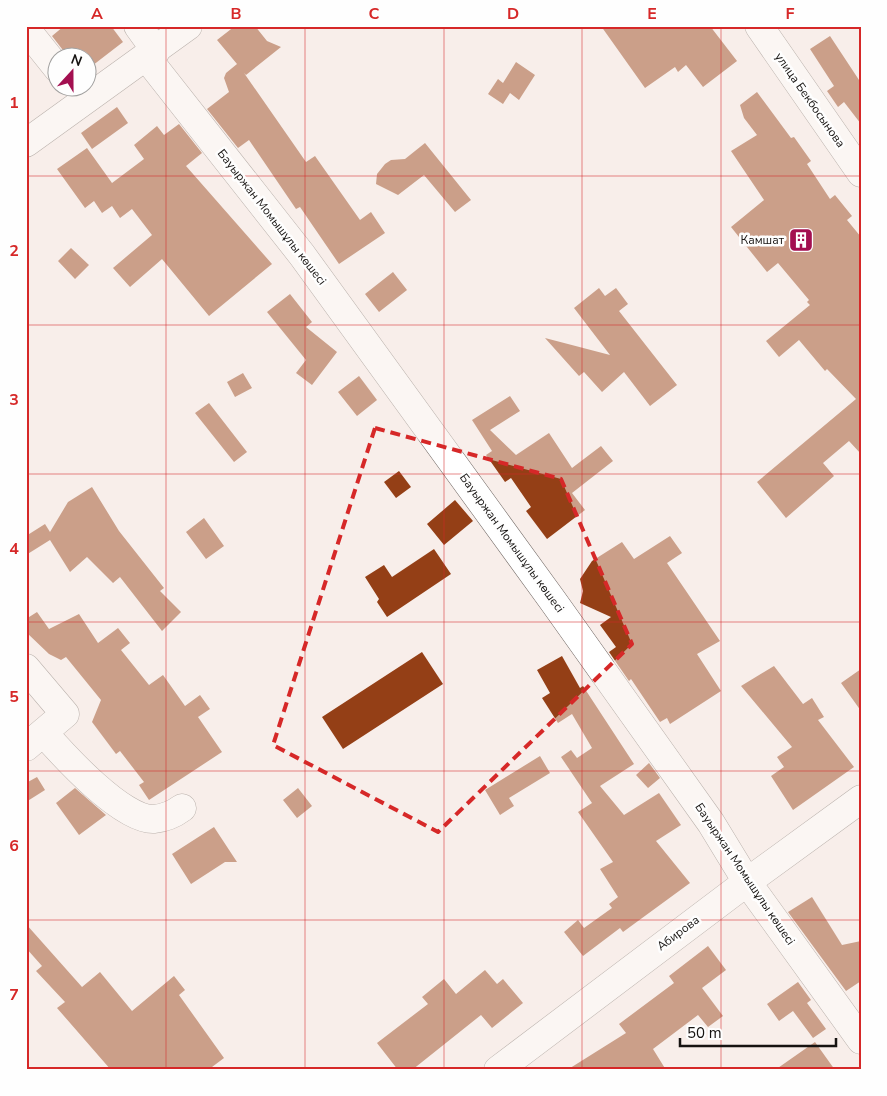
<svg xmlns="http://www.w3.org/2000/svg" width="887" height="1096" font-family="'Nunito Sans',sans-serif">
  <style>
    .building { fill: #943f16 }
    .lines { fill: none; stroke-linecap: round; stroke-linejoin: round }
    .minor-casing { stroke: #706763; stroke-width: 29 }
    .minor { stroke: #fff; stroke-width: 28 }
    .marked { fill: none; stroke: #d62828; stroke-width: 4; stroke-dasharray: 10 6; stroke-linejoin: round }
    .grid { fill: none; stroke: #d62828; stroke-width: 1; stroke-opacity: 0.55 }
    .labels { text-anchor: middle; stroke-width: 5; stroke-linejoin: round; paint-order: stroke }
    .street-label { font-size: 12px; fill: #161311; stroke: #fefefe }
    .poi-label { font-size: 12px; fill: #161311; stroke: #fefefe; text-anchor: end }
    .neatline { fill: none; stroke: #d62828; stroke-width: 2 }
    .grid-label { font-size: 16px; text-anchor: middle; font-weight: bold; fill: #d62828 }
  </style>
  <rect width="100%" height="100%" fill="#f8eeea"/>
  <path class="building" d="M64,26H111L123,42L88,69V58H69L52,36Z
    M235,26H255L267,41L281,47L246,75L244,73L306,162L315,156L360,220L371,212L385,233L339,264L300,207L296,209L249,140L238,148L207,109L229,92L224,78L226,73L237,64L217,40Z
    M601,26H710L737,61L703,87L686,65L678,72L675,67L645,88Z
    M830,36L861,83V124L844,102L838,107L827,91L834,86L810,49Z
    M516,62L535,75L519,100L510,93L503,104L488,94L498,79L503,83Z
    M757,92L791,138L794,137L811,161L807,164L830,199L835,195L852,216L847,220L861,237V454L849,441L823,463L834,476L786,518L757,482L856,399L827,369L825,371L799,340L779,357L766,341L810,305L807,302L809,300L778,263L767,272L731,227L764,200L731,151L757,135L744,118L740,105Z
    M117,107L128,123L92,149L81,133Z
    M179,124L202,153L186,166L272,264L209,316L162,259L130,287L113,268L152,235L132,209L120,218L112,206L102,213L94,201L85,208L57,169L87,148L112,183L144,159L134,145L157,126L164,135Z
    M425,143L471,200L455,212L424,175L398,195L376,184L377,174L385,164L391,160L405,159Z
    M71,248L89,265L75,279L58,261Z
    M393,272L407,290L379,312L365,294Z
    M599,288L605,296L616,288L628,304L619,311L677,385L650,406L624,372L602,392L584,372L579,376L545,338L610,355L574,308Z
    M290,294L312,322L306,327L337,352L312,385L296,373L306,360L267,312Z
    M243,373L252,388L235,397L227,382Z
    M359,376L377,400L357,416L338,392Z
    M510,396L520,411L490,430L516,455L549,433L572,468L601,446L613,461L572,493L585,510L547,539L526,511L531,507L511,478L505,482L486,455L492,451L472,420Z
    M209,403L247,452L234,462L195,413Z
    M399,471L411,487L396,498L384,482Z
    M92,487L119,531L164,588L160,591L181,612L162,631L120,577L113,583L87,557L70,572L50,540L26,555V536L45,524L50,532L68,502Z
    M455,500L473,521L444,545L427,524Z
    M204,518L224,546L206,559L186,532Z
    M670,536L682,553L667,563L720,641L697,654L721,691L670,724L667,718L660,722L631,679L629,681L609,652L616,647L600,625L611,617L580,603L583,591L580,579L592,561L622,542L634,559Z
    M434,549L451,574L387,617L377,602L379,599L365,577L384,565L392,577Z
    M37,612L49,629L79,614L98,643L118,628L130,643L121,650L149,685L163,675L185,706L200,695L210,709L198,717L222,752L149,800L139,785L144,782L120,751L116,754L92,722L101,700L66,657L61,660L49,654L26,632V619Z
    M422,652L443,684L343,749L322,717Z
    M562,656L580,688L583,686L634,764L600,786L624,815L659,793L681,825L656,841L690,883L623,932L620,928L583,956L564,932L578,920L584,928L612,908L609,904L618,897L600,869L613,862L578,812L592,803L561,757L571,750L577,758L592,748L572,714L558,723L542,698L550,693L537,670Z
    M774,666L803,704L812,698L824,717L818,720L854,767L793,810L771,776L784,767L777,757L792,747L741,686Z
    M861,669V711L841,683Z
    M540,756L550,773L509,798L514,806L500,815L485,790Z
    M649,763L660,778L648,788L636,775Z
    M37,777L45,790L26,802V783Z
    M75,788L106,815L79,835L56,803Z
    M298,788L312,806L297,818L283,800Z
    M214,827L237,862H225L191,884L172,854Z
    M812,897L842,945L861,941V981L846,991L788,912Z
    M26,924L82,987L100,972L132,1011L174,976L185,990L179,995L224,1058L208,1070H111L57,1008L65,1002L36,971L42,966L26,948Z
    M708,946L726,970L702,988L723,1016L708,1027L698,1015L653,1049L666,1070H567L626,1033L619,1024L674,983L669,976Z
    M485,970L497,984L503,979L523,1003L492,1028L481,1015L412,1070H398L377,1043L428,1004L422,997L444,979L456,994Z
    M798,982L811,1000L807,1003L826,1029L813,1038L793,1011L779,1021L767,1004Z
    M815,1042L835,1070H775Z"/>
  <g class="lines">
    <defs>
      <path id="minor" d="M138,26L156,51
        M759,26L861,173
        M26,29L58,69
        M147,58L302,255L553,601L711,823L747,882L861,1040
        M26,143L188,26
        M26,668L65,714L26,747
        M44,733C63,755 123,821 154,819C165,818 174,814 182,808
        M498,1070L747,882L861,799"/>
    </defs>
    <use href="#minor" class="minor-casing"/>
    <use href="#minor" class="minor"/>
  </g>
  <path d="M0 0H887V1096H0ZM375,428L561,479L632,644L438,832L273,745Z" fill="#f8eeea" fill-opacity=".55" fill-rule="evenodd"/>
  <path class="marked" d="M375,428L561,479L632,644L438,832L273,745Z"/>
  <path class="grid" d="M166,26V1070M305,26V1070M444,26V1070M582,26V1070M721,26V1070M26,176H861M26,325H861M26,474H861M26,622H861M26,771H861M26,920H861"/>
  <defs>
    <symbol id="building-square" viewBox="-11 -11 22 22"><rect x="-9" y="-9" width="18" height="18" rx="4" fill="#a30f50" stroke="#fefefe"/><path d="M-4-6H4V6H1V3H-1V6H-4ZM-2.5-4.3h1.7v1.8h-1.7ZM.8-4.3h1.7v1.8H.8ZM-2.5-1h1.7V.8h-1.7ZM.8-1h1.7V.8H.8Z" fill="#fff"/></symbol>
  </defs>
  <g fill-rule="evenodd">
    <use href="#building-square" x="787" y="226" width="28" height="28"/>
  </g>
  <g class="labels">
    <g class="street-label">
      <text transform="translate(810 100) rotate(55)" y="4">улица Бекбосынова</text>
      <text transform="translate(272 217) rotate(52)" y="4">Бауыржан Момышұлы көшесі</text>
      <text transform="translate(512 543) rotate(54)" y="4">Бауыржан Момышұлы көшесі</text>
      <text transform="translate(745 874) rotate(56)" y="4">Бауыржан Момышұлы көшесі</text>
      <text transform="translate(678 933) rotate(-37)" y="4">Абирова</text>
    </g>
    <g class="poi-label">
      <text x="784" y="244">Камшат</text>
    </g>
  </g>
  <rect width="887" height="1096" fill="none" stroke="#fefefe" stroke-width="55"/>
  <g transform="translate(72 72) rotate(21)"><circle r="24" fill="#fefefe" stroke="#a1a09f"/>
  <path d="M0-4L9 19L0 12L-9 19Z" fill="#a30f50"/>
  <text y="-8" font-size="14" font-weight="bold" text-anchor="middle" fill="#161311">N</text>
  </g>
  <path d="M680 1038v8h156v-8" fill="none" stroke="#161311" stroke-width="2.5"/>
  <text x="687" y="1038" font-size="15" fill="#161311" stroke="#fefefe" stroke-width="4" paint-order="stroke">50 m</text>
  <rect x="28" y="28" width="832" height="1040" class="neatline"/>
  <g class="grid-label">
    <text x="97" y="19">A</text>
    <text x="236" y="19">B</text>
    <text x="374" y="19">C</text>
    <text x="513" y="19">D</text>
    <text x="652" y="19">E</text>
    <text x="790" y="19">F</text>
    <text x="14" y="108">1</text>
    <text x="14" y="256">2</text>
    <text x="14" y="405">3</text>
    <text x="14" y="554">4</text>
    <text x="14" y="702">5</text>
    <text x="14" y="851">6</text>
    <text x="14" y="1000">7</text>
  </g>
</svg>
